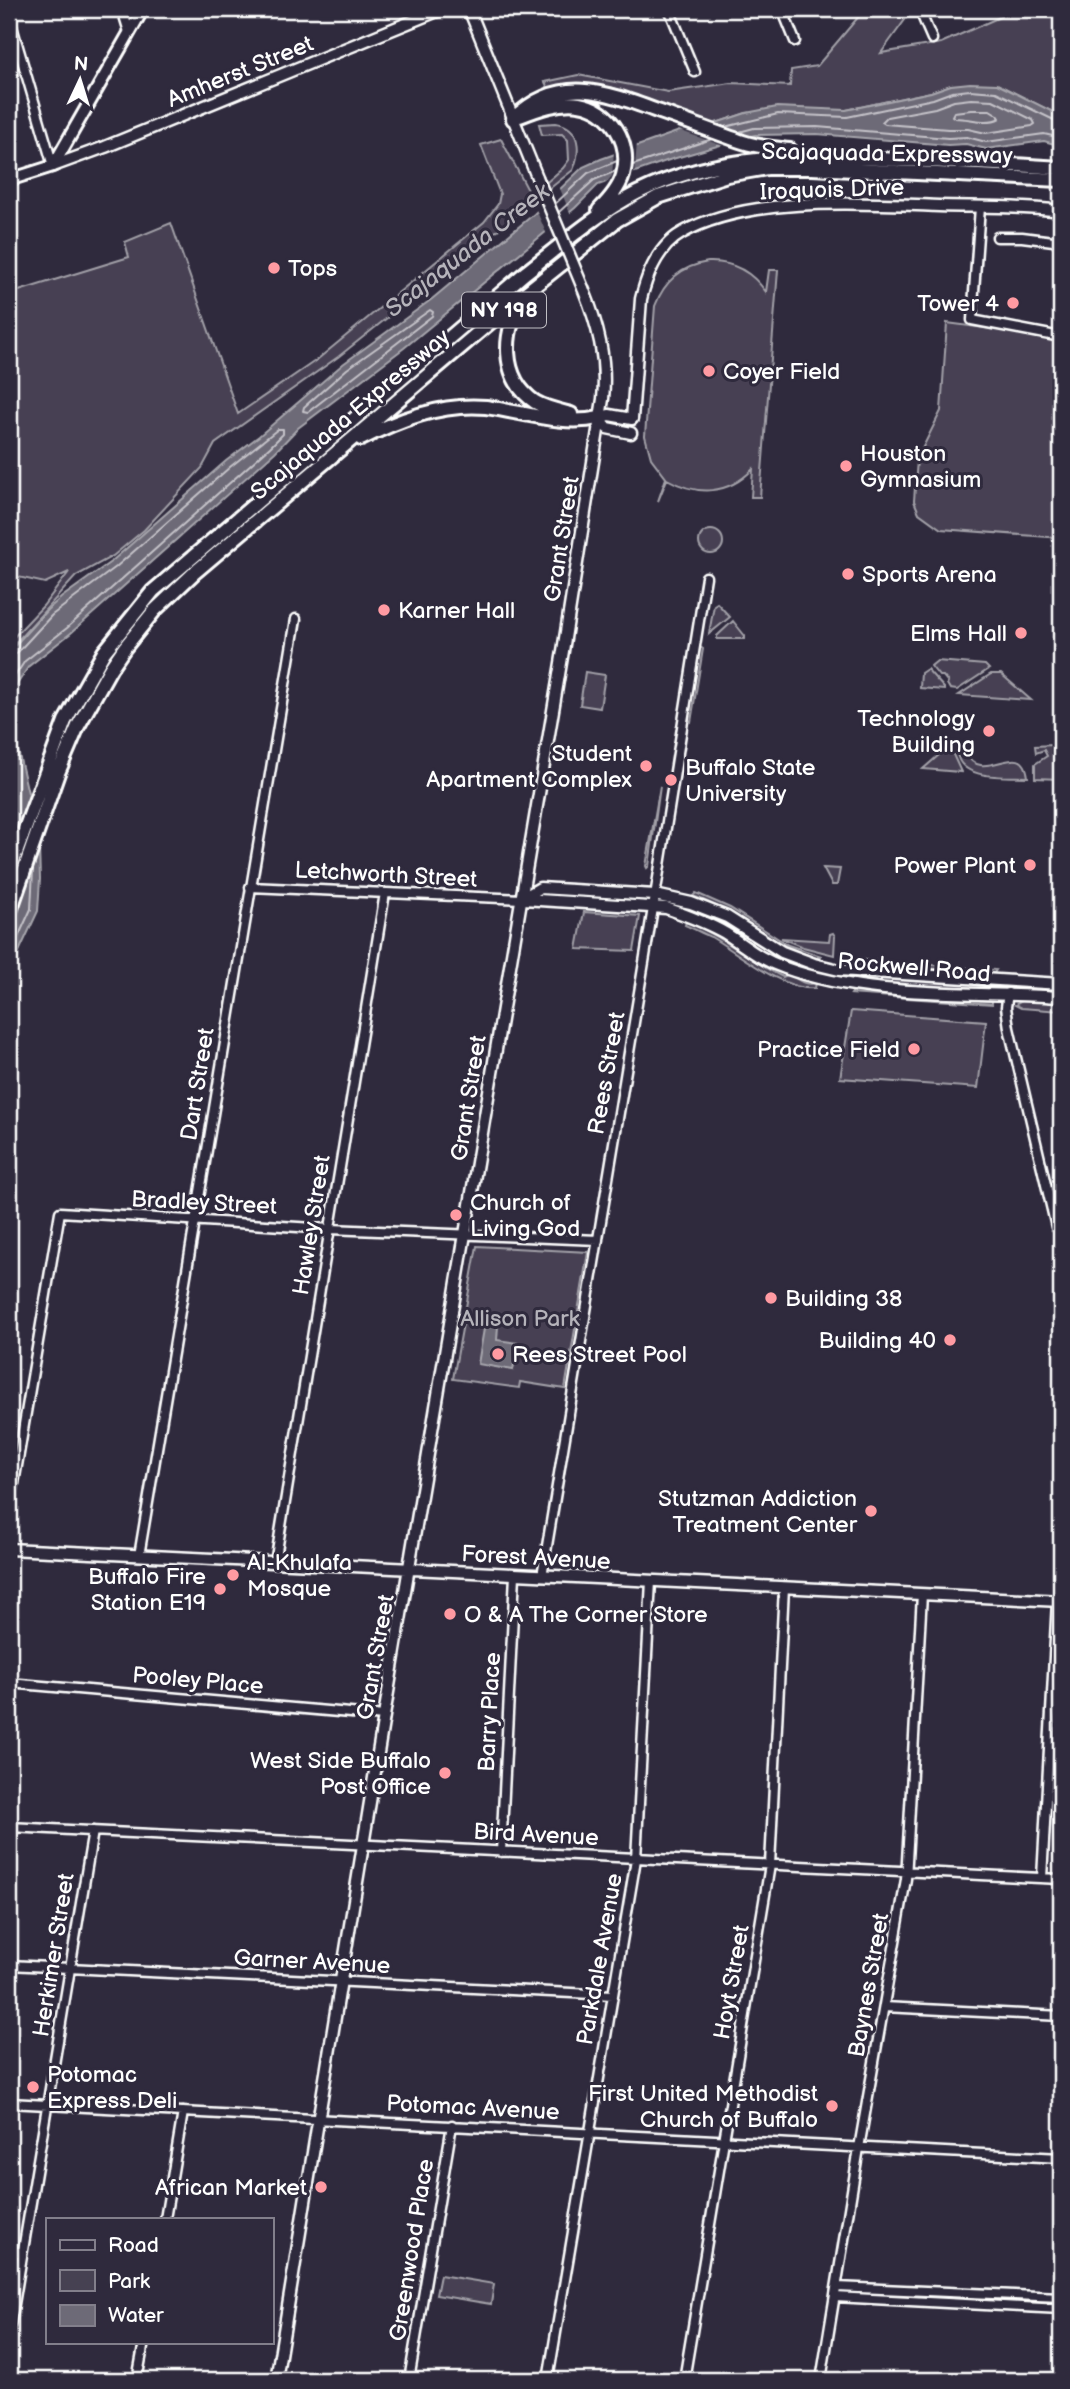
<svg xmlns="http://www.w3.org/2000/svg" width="1070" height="2389" font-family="'Balsamiq Sans',sans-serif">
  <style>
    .green { fill: #464152; stroke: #a2a0a8; stroke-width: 2 }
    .water { fill: #6d6a77; stroke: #a7a6ad; stroke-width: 2 }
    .pier { fill: #2f2a3d }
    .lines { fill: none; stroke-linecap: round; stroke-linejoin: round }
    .shore { stroke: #c5c3c9; stroke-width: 2 }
    .minor-casing { stroke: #fff; stroke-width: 13 }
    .tertiary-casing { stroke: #fff; stroke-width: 15 }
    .secondary-casing { stroke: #fff; stroke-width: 16 }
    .trunk-casing { stroke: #fff; stroke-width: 18 }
    .minor { stroke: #2f2a3d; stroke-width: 8 }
    .tertiary { stroke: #2f2a3d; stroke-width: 10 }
    .secondary { stroke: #2f2a3d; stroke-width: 10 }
    .trunk { stroke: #2f2a3d; stroke-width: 12 }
    .tertiary-bridge-casing { stroke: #fff; stroke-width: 15; stroke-linecap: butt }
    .tertiary-bridge { stroke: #2f2a3d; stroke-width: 10 }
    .poi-dot { fill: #ff9aa2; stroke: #2f2a3d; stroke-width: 2.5 }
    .labels { text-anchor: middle; stroke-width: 6; stroke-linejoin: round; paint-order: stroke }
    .shield { fill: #2f2a3d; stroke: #c1bfc5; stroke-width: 2 }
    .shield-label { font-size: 21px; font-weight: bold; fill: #fff }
    .street-label { font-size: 23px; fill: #fff; stroke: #2f2a3d }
    .poi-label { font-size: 23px; fill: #fff; stroke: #2f2a3d; text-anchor: start }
    .park-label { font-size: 23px; fill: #b5b3ba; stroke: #2f2a3d }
    .water-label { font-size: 24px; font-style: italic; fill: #b6b4bb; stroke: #2f2a3d }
  </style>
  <rect width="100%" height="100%" fill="#2f2a3d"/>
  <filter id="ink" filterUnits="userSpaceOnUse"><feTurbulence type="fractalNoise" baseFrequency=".0143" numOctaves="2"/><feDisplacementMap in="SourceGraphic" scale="14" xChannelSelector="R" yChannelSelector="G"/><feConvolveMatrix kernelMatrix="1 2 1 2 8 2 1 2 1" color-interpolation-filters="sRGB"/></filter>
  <g filter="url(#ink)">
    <path class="green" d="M865,9H905L907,17L881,53L941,43L1018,9H1061V116L997,84L951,85L931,92L846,110L746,113L713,124L611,87L572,84L549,90L545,82L578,75L668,92L731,83L790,86L791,70L817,66Z
      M556,123C581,127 581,151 573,170L338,357L215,444L202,468L144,530L113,556L76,576L9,650V642L43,606L69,572L45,583L9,575V294L129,257L125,242L171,223L238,414L318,359L484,222L498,204L500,194L481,145L501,139L531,196L563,168L569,160L568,140L562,134L542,135L539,124Z
      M708,262C733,261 752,272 766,292L769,270H778L760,497H751L753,469C728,495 697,496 667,479L658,501L666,478L651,458L645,436L655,306C664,282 681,266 708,262Z
      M947,323L1000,330L1061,341V538L941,529L919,513L914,501L917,459L941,411Z
      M699 542a12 12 0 1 1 24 0a12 12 0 1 1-24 0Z
      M717,603L730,617L709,634L714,605Z
      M733,621L745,636V639H717V636Z
      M700,647L703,649L691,722L688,719Z
      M937,661L985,665L989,669L957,690L950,689L947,684L948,682L943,676H939L931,666Z
      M927,669L944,688V690L920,688L921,673Z
      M585,672L605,675L600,708L580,705Z
      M991,674H1001L1031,700L959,695Z
      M1056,725H1061L1060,779L1035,778V764L1047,756L1044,750L1036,753L1035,746L1053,745Z
      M947,748H950L961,772L923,769Z
      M965,751C981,789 1023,734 1028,777C1007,776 959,781 957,752Z
      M660,786L649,866L647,868L646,866Z
      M823,868L840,869L837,885H832Z
      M541,893L643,898V901L540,896Z
      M696,893L730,908L788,945L821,956L820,959C770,945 740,913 693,896Z
      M667,901L697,909L722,919L774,953L819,971L808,969L764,954L701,916L669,904Z
      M584,912L640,916L634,951L577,949Z
      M686,922C721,934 749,961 783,977L789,974C799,980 804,986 816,983L815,988C784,992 737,952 711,937C702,933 694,929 685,925Z
      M833,933L835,936L834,955L803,947L781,938L829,941L830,934Z
      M854,959L996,970L994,973L855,963Z
      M854,975L992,984L993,987L988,991L886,984Z
      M853,991L992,1001V1004L851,994Z
      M1024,1000L1061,1002V1011L1021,1008L1015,1005Z
      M851,1011L986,1021L978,1088L840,1078Z
      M477,1246L588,1252L565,1389L520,1382L519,1388L453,1379Z
      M440,2275L494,2284L491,2304L436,2295Z
      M849,2290L966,2296V2298L965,2299L850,2293Z
      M980,2297L1061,2300V2304L980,2300Z"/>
    <path class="water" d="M970,83L997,84L1061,116V146L1044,141L986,149L966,144L948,145L817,134L755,135L669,160L598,185L575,208L404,348L298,428L275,452L71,633L29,666L14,689L12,725L28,793L38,812L40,879L38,911L9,973C9,955 8,936 9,918C12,877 21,834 9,793V652L47,610L62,597L112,561L226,461L259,436L343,364L432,299L534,214L583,167L601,159L688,128L713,124L746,113L777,107L846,110L931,92L951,85Z
      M485,1323L498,1326L497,1340L518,1343L513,1370L478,1364Z"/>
    <path class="pier" d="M711,121L760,139L726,147L676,129L688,124Z
      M637,143L634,176L602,188L612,176L614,152Z
      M559,186L571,216L547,235L535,207Z"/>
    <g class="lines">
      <path class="shore" d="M971,99L993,100L1033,120L1035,124L1032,126L986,133L968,129H948L885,124L882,122L887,117L935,108L954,101Z
        M971,110H990L998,115L1000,118C987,125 970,118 955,118L952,116L954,112Z
        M725,127L778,114L847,117L933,99L952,92L970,90L996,92L1056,121L1061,122
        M739,132L754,128L817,127L948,138L967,137L986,142L1044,134L1061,138
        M633,165L712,139
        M555,204L588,173L617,161
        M559,212L594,180L616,171
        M430,310L433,312L432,316L308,412L303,411L304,407L347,369Z
        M9,656L16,654L52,615L116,567L230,467L278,429H283V434L270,447L67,628L25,661L9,685
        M9,957L31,909L33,870"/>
      <defs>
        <path id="minor" d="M122,9L129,32
          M669,9L695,72
          M782,9L795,41
          M919,9L932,39
          M9,16L53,166
          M980,207L972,320L1061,337
          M997,237H1022L1061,242
          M250,887L521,899
          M1008,993L1006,1007L1009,1028L1056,1227H1061
          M9,1513L60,1212L330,1229L598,1240
          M139,1556L296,619
          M275,1563L385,893
          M542,1576L658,878L706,577
          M9,1683L384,1716
          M9,1827L1061,1879
          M501,1852L515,1575
          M1042,1878L1057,1601
          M9,1965L613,1995
          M884,2007L1061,2016
          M9,2103L1061,2158
          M165,2219L183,2112
          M9,2252H22
          M837,2287L1061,2297
          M835,2297L1061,2309
          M9,2334L93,1831
          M137,2380L144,2342
          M409,2380L452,2125
          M548,2380L636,1859L651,1581
          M684,2380L770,1865L784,1587
          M821,2380L859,2148L906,1879L922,1594"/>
        <path id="tertiary" d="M469,9L537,177
          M53,166L105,147L442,9
          M599,418L609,415L632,419L641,299C647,274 659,246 682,233C748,195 865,203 939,206C980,207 1021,206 1061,211
          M599,418L607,428L631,433
          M521,899L540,888L655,895L691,903L727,917L782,952L814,964L839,970L1061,984
          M523,899L666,908C686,915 706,922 725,933C747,947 759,959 785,968C871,999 972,991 1061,997
          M9,1549L1061,1601
          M276,2380L384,1716L563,651L603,399C607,359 598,325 583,288"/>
        <path id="secondary" d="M9,180L53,166L143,9"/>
        <path id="trunk" d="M520,116C538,109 559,101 579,104C611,109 632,143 623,175C619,189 609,200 599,210
          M513,119C559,74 604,91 657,111C686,121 714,132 743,142C758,147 774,148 790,150
          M524,299C502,330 500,378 535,402C545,408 559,411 571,414
          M361,439C399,419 443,403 486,407C523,412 562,426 599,418
          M9,872L65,721L104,652L153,591L525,273C561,245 596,214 637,193C724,150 809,156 902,160C955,162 1008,164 1061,168
          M9,914L58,773L78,726L110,669L125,647L154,611L194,573L513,303L617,220L658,197L727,175L767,168H812L1061,180"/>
      </defs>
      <use href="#minor" class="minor-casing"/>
      <use href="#tertiary" class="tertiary-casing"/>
      <use href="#secondary" class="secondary-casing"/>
      <use href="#trunk" class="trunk-casing"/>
      <use href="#minor" class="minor"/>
      <use href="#tertiary" class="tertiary"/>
      <use href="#secondary" class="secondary"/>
      <use href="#trunk" class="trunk"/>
      <defs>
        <path id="tertiary-bridge" d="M537,177L583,288"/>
      </defs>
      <use href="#tertiary-bridge" class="tertiary-bridge-casing"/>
      <use href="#tertiary-bridge" class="tertiary-bridge"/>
    </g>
  </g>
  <g class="poi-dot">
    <circle cx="274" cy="268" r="7"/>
    <circle cx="1013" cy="303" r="7"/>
    <circle cx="709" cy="371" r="7"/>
    <circle cx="846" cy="466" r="7"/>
    <circle cx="848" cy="574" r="7"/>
    <circle cx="384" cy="610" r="7"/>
    <circle cx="1021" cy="633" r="7"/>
    <circle cx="989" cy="731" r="7"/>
    <circle cx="646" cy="766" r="7"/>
    <circle cx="671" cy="780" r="7"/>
    <circle cx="1030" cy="865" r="7"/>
    <circle cx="914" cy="1049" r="7"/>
    <circle cx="456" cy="1215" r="7"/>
    <circle cx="771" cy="1298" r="7"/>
    <circle cx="950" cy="1340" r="7"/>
    <circle cx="498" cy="1354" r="7"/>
    <circle cx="871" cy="1511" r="7"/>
    <circle cx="233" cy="1575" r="7"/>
    <circle cx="220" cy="1589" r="7"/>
    <circle cx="450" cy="1614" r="7"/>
    <circle cx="445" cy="1773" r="7"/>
    <circle cx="33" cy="2087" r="7"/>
    <circle cx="832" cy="2106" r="7"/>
    <circle cx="321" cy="2187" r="7"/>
  </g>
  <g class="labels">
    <rect class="shield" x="462" y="292.5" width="84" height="35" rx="5"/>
    <g class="shield-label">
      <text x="504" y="317">NY 198</text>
    </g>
    <g class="street-label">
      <text transform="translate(240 71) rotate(-22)" y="8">Amherst Street</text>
      <text transform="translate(887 153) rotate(1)" y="8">Scajaquada Expressway</text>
      <text transform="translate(832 189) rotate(-2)" y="8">Iroquois Drive</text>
      <text transform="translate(350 414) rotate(-40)" y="8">Scajaquada Expressway</text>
      <text transform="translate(561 539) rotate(-81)" y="8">Grant Street</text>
      <text transform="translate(386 874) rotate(3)" y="8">Letchworth Street</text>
      <text transform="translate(914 967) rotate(5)" y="8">Rockwell Road</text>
      <text transform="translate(606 1073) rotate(-80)" y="8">Rees Street</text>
      <text transform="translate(197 1084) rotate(-81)" y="8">Dart Street</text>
      <text transform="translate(468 1098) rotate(-81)" y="8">Grant Street</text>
      <text transform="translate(204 1202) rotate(3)" y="8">Bradley Street</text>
      <text transform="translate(311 1225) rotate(-81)" y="8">Hawley Street</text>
      <text transform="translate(536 1557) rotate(3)" y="8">Forest Avenue</text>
      <text transform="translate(375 1657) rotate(-80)" y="8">Grant Street</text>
      <text transform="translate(198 1680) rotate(5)" y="8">Pooley Place</text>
      <text transform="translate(489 1712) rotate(-87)" y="8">Barry Place</text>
      <text transform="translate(536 1834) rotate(3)" y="8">Bird Avenue</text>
      <text transform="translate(53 1955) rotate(-81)" y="8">Herkimer Street</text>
      <text transform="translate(599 1959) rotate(-80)" y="8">Parkdale Avenue</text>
      <text transform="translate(312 1961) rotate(3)" y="8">Garner Avenue</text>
      <text transform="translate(731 1982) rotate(-80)" y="8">Hoyt Street</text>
      <text transform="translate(868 1985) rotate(-80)" y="8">Baynes Street</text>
      <text transform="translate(473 2107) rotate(3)" y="8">Potomac Avenue</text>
      <text transform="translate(411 2250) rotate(-81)" y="8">Greenwood Place</text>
    </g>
    <g class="poi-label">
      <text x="288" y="276">Tops</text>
      <text x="999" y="311" text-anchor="end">Tower 4</text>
      <text x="723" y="379">Coyer Field</text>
      <text x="860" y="461">Houston<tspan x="860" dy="26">Gymnasium</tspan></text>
      <text x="862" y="582">Sports Arena</text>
      <text x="398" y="618">Karner Hall</text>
      <text x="1007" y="641" text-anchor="end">Elms Hall</text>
      <text x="975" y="726" text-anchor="end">Technology<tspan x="975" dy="26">Building</tspan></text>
      <text x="632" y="761" text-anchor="end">Student<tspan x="632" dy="26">Apartment Complex</tspan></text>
      <text x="685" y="775">Buffalo State<tspan x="685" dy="26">University</tspan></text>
      <text x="1016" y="873" text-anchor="end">Power Plant</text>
      <text x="900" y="1057" text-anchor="end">Practice Field</text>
      <text x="470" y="1210">Church of<tspan x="470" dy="26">Living God</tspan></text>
      <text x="785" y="1306">Building 38</text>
      <text x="936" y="1348" text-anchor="end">Building 40</text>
      <text x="512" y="1362">Rees Street Pool</text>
      <text x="857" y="1506" text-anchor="end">Stutzman Addiction<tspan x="857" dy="26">Treatment Center</tspan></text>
      <text x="247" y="1570">Al-Khulafa<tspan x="247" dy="26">Mosque</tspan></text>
      <text x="206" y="1584" text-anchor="end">Buffalo Fire<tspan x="206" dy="26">Station E19</tspan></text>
      <text x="464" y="1622">O &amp; A The Corner Store</text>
      <text x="431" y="1768" text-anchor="end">West Side Buffalo<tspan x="431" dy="26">Post Office</tspan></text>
      <text x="47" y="2082">Potomac<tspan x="47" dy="26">Express Deli</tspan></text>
      <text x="818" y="2101" text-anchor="end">First United Methodist<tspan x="818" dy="26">Church of Buffalo</tspan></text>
      <text x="307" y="2195" text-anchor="end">African Market</text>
    </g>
    <g class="park-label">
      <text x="520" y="1326">Allison Park</text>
    </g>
    <g class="water-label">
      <text transform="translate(467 250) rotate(-38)" y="8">Scajaquada Creek</text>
    </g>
  </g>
  <rect width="1070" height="2389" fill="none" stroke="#2f2a3d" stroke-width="35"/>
  <rect x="18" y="18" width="1035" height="2354" fill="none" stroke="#fff" stroke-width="2.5" filter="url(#ink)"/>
  <rect x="46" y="2218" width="228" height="126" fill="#2f2a3d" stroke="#827f8b" stroke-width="2"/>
  <rect x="60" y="2240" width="35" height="10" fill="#2f2a3d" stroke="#827f8b" stroke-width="2"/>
  <text x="108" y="2252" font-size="21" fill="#ffffff">Road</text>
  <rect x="60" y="2270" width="35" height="21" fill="#464152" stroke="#827f8b" stroke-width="2"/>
  <text x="108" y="2288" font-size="21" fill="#ffffff">Park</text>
  <rect x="60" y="2305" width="35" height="21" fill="#6d6a77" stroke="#827f8b" stroke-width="2"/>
  <text x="108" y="2322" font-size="21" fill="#ffffff">Water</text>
  <g transform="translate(80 80) rotate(4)" stroke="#2f2a3d" stroke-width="5" paint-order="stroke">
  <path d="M0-5L12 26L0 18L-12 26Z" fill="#ffffff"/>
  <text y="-10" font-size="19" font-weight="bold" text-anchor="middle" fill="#ffffff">N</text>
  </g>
</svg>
